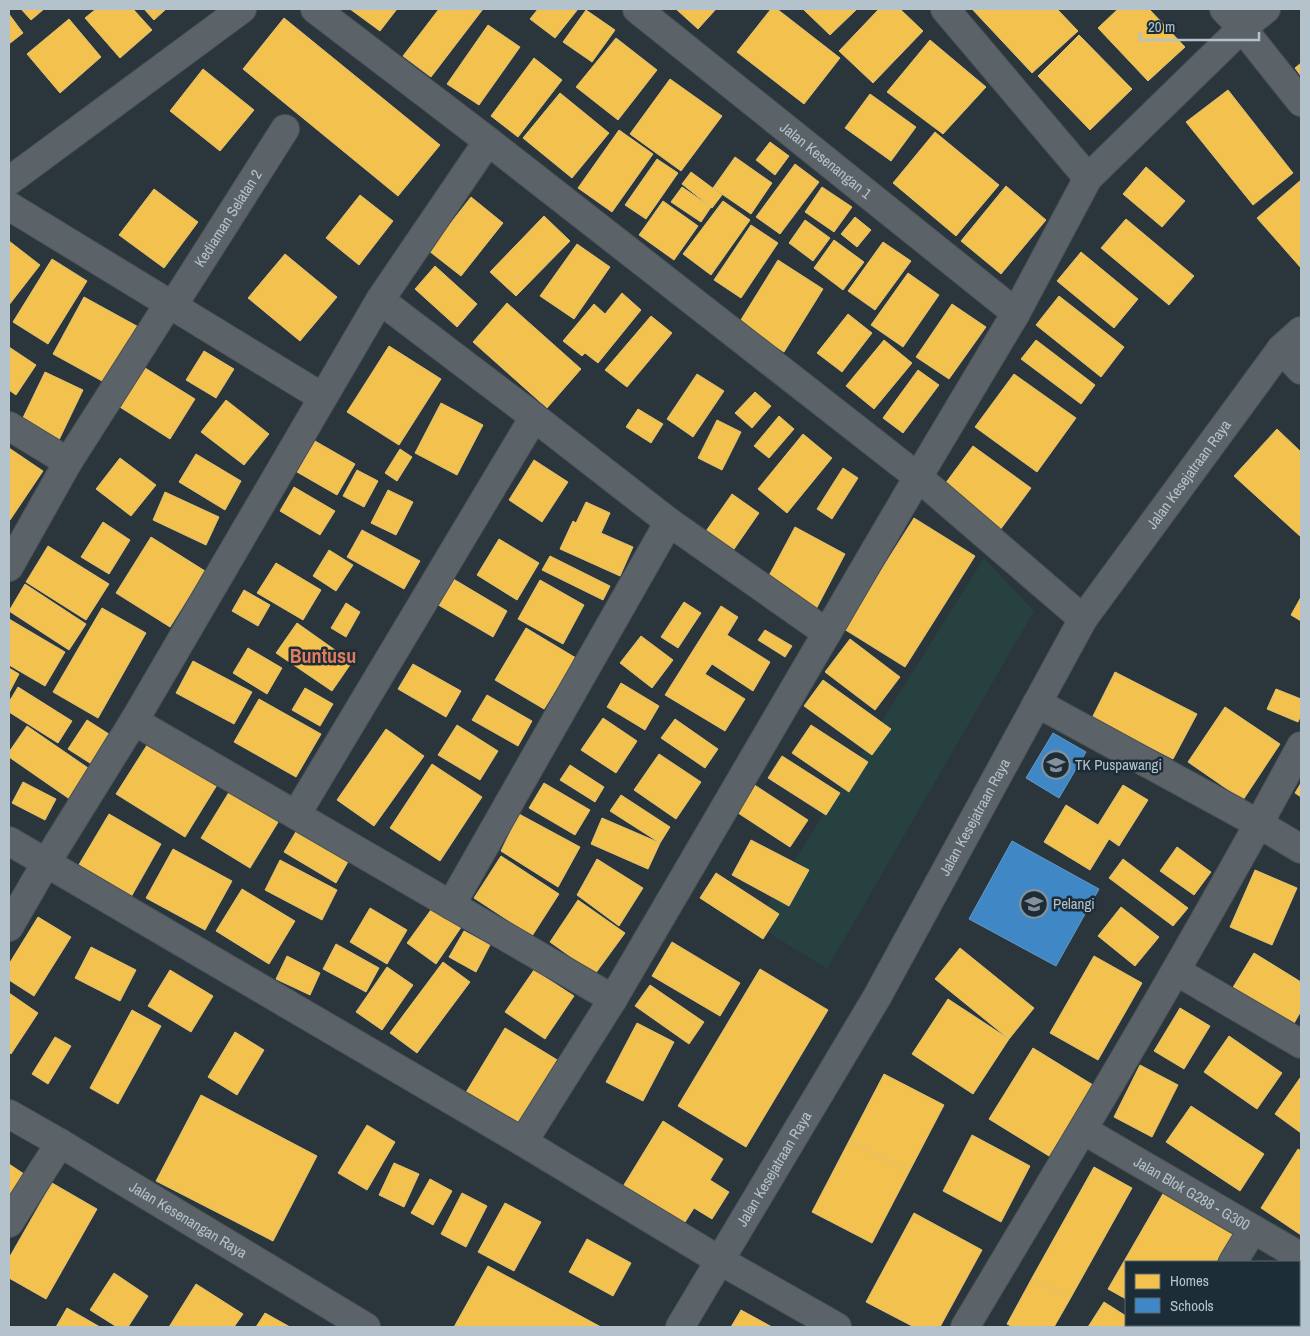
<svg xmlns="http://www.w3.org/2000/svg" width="1310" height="1336" font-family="'Archivo Narrow',sans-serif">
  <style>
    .green { fill: #264140 }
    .homes { fill: #f2c14e; stroke: #dfc174 }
    .schools { fill: #3f88c5; stroke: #6299c7 }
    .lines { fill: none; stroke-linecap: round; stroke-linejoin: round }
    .street-casing { stroke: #485056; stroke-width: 30 }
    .street { stroke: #5b6368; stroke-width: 28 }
    .labels { text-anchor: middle; stroke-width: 5; stroke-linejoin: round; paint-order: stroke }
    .street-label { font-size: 15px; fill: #b4c2cc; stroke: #1c2d37 }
    .poi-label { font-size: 15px; fill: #b4c2cc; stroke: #1c2d37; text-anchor: start }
    .district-label { font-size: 20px; font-weight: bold; fill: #e07b5b; stroke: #1c2d37 }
  </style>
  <rect width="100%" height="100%" fill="#2a353c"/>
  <path class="green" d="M984,558L1034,611L827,969L755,924Z"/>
  <path class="homes" d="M21,9H44L31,20Z
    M96,9H133L152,30L120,58L85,18Z
    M144,9H166L154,20Z
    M350,9H397L380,31Z
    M439,9H483L431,77L403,56Z
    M538,9H578L555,38L530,19Z
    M676,9H716L698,29Z
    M771,9H777L840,58L804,104L737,52Z
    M803,9H857L830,35Z
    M879,9H900L923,31L873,83L839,51Z
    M972,9H1057L1078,31L1032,73Z
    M1118,9H1149L1185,47L1148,81L1098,28Z
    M586,10L615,30L592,62L563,42Z
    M9,14L23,33L9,44Z
    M284,18L440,145L398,196L243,69Z
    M69,19L101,57L60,93L27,54Z
    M488,25L520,47L479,105L447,84Z
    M1079,35L1132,89L1090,130L1038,76Z
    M616,38L657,70L618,120L576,87Z
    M930,40L986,87L943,134L887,92Z
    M534,58L562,80L518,137L491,116Z
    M1301,63V76L1295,68Z
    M203,69L254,110L220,151L170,111Z
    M670,79L722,116L681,171L630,134Z
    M1228,90L1293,173L1253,205L1186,122Z
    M560,93L609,133L572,178L523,138Z
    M870,94L916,127L891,161L845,128Z
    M619,130L653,154L612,212L578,188Z
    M935,132L999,185L956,236L893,183Z
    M770,142L789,156L775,175L756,160Z
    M735,157L772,183L751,214L713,188Z
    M657,159L678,173L646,219L625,205Z
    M795,164L819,182L780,234L756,217Z
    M1146,167L1185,201L1162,227L1123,194Z
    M691,172L722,195L712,208L682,184Z
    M1301,180V268L1257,218Z
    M1006,186L1046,220L1001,274L961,241Z
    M682,187L711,207L701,222L671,202Z
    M822,187L852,207L834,232L805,212Z
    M154,189L198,222L164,268L119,235Z
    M360,195L393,221L359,265L326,238Z
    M471,197L503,223L461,276L429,251Z
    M663,201L698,226L674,260L639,235Z
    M723,201L750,220L711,275L683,254Z
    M544,216L570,241L516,296L490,272Z
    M855,217L871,230L857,247L841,234Z
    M1126,219L1194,276L1169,305L1101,248Z
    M805,220L830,238L813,261L789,243Z
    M751,225L778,243L741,298L714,280Z
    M834,240L864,262L843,290L814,268Z
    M9,241L40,265L9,305Z
    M883,242L911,261L875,310L848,291Z
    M577,244L610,267L574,319L540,296Z
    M1081,252L1138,299L1114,328L1057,281Z
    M285,254L337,297L300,341L248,298Z
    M52,259L87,281L48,344L13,322Z
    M778,260L823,289L784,352L739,323Z
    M435,266L477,304L457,327L415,289Z
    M908,273L939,295L903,347L871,325Z
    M622,293L641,310L598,363L585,353L582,356L563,341L594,304L605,314Z
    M1059,296L1124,347L1101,377L1036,325Z
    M84,297L144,330L113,387L53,354Z
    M507,303L581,369L547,408L473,342Z
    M952,304L986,327L949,379L916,357Z
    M848,314L872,333L842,372L817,353Z
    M651,316L672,333L627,387L605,370Z
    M884,340L912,363L874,409L846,386Z
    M1036,340L1095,385L1081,404L1021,359Z
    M389,346L441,379L399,445L347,412Z
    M9,347L36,365L16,395L9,390Z
    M204,351L234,369L216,398L186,380Z
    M137,363L195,399L170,439L112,402Z
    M918,370L939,385L903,433L883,418Z
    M45,372L83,390L57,444L19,426Z
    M697,374L724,391L693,437L667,419Z
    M1014,374L1076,418L1037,472L975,427Z
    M755,392L771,406L752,428L735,413Z
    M226,400L269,434L244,465L201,432Z
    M441,403L483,425L457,475L415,453Z
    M638,409L663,424L651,443L626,427Z
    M779,416L794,429L769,458L754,446Z
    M717,420L741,432L722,470L698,458Z
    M1277,429L1301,452V537L1234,476Z
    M803,434L832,458L787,513L758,489Z
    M315,441L355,464L337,495L297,472Z
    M973,446L1031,488L1000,530L942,488Z
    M9,448L43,471L10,520L9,519Z
    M400,449L412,457L397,481L385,473Z
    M196,454L241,481L225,510L179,482Z
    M120,458L156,485L131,516L96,489Z
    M534,460L568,482L542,522L509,500Z
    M843,468L858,478L832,519L817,509Z
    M357,470L378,481L364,507L343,496Z
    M294,487L335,511L320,535L280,511Z
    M388,490L413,502L396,535L371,523Z
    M165,492L219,517L206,545L153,520Z
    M732,494L759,513L732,552L704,534Z
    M586,502L610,513L601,533L633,547L620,576L560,549L573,521L576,523Z
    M914,518L975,556L905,667L844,629Z
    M103,522L130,540L109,574L81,557Z
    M795,527L845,554L814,613L764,585Z
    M362,530L420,561L404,589L347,557Z
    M151,537L205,571L170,627L116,593Z
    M499,539L539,563L517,600L477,575Z
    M48,546L109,584L86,620L26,582Z
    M329,550L353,565L336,591L313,576Z
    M550,556L610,586L603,600L542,570Z
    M276,563L321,590L303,620L257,593Z
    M450,577L507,611L493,637L435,603Z
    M540,580L584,605L563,644L518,619Z
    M25,584L86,624L69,650L9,611Z
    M244,590L270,605L258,626L232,611Z
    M1301,597V621L1291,615Z
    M684,602L701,613L678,648L661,637Z
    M346,603L360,612L346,637L331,628Z
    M721,606L738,617L727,635L770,662L753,691L712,664L705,674L745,699L725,731L665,695Z
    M102,608L146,633L98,718L53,692Z
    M9,619L65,652L45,686L9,665Z
    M297,623L352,662L332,691L276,653Z
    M526,628L576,658L544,709L495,680Z
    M765,630L792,646L785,657L758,640Z
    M641,636L673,660L652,688L620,663Z
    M850,639L900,677L875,710L825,672Z
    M248,648L282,668L267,694L233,673Z
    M193,661L252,692L234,724L176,693Z
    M413,664L461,691L446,717L398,689Z
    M9,668L19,674L9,693Z
    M1115,672L1197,714L1173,759L1092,718Z
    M823,680L891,729L872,755L804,706Z
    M621,683L659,706L645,730L607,707Z
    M18,687L72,721L58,743L9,712V702Z
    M305,688L333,704L320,726L292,710Z
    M1276,689L1301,699V715L1298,722L1267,709Z
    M487,695L532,721L518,746L472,720Z
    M259,699L321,734L296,777L234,742Z
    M1225,707L1280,744L1243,800L1188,762Z
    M603,718L637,741L616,773L581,750Z
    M675,719L718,749L705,768L661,738Z
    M87,720L112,736L93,765L68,749Z
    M457,725L498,751L480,780L438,755Z
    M811,725L868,762L849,792L792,753Z
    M27,726L91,770L71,800L9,757V752Z
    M386,729L424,756L374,826L337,800Z
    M149,742L217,785L185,837L116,794Z
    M659,754L701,782L676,819L634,790Z
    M782,756L840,793L826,815L768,778Z
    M432,764L482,797L440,861L390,828Z
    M570,765L604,787L595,802L560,780Z
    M23,782L56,799L45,820L12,803Z
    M544,783L590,810L575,835L529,808Z
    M1301,783V797L1295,793Z
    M753,784L808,820L790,847L735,811Z
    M1123,785L1148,800L1119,846L1109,839L1090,870L1044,842L1066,805L1098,825Z
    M231,789L280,819L250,868L201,838Z
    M621,795L670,827L660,843L610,811Z
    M109,814L161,844L127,904L74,873Z
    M519,814L580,847L558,887L501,851Z
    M602,818L660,843L648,869L591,844Z
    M297,830L349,860L336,883L284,852Z
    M751,840L809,870L789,906L732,875Z
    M1177,847L1211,872L1194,895L1160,871Z
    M173,849L232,881L205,930L146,898Z
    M501,856L559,894L532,936L474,898Z
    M597,859L643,888L619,926L577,895Z
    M1123,859L1188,908L1173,926L1109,878Z
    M280,860L337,890L322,920L265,890Z
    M1255,870L1297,888L1272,945L1230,927Z
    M716,873L779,914L763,939L700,898Z
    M242,889L295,921L269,964L216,931Z
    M578,900L625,933L595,974L550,942Z
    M436,903L464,923L436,964L407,943Z
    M1121,907L1159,937L1135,966L1098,936Z
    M370,908L407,930L387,964L350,942Z
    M38,917L71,937L34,996L9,980V964Z
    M464,931L490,945L476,972L449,957Z
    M672,942L740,983L720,1016L652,976Z
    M336,944L379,968L366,992L323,969Z
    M91,947L136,970L120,1001L75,978Z
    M960,948L1034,1008L1009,1039L935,979Z
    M1254,953L1301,982V1011L1293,1025L1232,989Z
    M287,956L320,973L310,995L276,979Z
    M1094,956L1142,983L1098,1060L1050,1033Z
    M443,962L470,982L417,1053L390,1033Z
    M387,967L413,985L382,1030L356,1012Z
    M760,969L828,1010L746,1147L678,1106Z
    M170,970L213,996L191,1032L148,1006Z
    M534,970L574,996L545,1039L505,1012Z
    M650,985L704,1022L689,1044L635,1006Z
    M9,993L38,1013L11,1054L9,1052Z
    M948,999L1009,1039L973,1094L912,1054Z
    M1180,1008L1210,1026L1184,1069L1154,1051Z
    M132,1010L161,1026L118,1104L90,1088Z
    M637,1023L674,1042L643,1101L606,1082Z
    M505,1028L559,1061L519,1127L465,1094Z
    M235,1032L264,1050L237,1095L208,1077Z
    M1229,1036L1282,1073L1257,1109L1204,1072Z
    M55,1037L71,1046L48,1084L32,1074Z
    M1033,1048L1093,1085L1049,1156L989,1119Z
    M1140,1065L1178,1085L1152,1137L1114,1117Z
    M884,1074L944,1105L909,1172L849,1141Z
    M1300,1078L1301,1079V1133L1275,1114Z
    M201,1095L317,1156L273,1241L156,1181Z
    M1191,1106L1264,1154L1240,1191L1166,1142Z
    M663,1121L723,1159L710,1180L729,1192L712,1219L694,1208L680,1230L619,1193Z
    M367,1125L395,1142L367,1190L338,1173Z
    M972,1135L1030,1166L1001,1222L943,1191Z
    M849,1141L909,1172L872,1243L812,1212Z
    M1298,1149L1301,1151V1235L1261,1208Z
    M394,1163L419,1174L404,1207L379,1195Z
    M9,1164L27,1176L9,1203Z
    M1094,1167L1132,1188L1070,1299L1032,1278Z
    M430,1179L452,1191L433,1225L411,1213Z
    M52,1183L97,1209L46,1299L9,1278V1258Z
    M1164,1192L1234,1232L1216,1262H1126V1299L1108,1289Z
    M462,1193L487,1206L466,1247L441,1234Z
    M505,1203L541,1222L514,1271L478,1252Z
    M914,1213L982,1250L940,1327H914L866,1302Z
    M587,1239L631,1263L613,1296L569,1272Z
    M488,1266L601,1327H454Z
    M114,1273L148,1296L128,1327H117L90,1310Z
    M1032,1278L1070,1299L1054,1327H1013L1007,1324Z
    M196,1284L243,1314L234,1327H169Z
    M1104,1302L1126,1316V1325H1139L1143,1327H1088Z
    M67,1308L100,1327H56Z
    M741,1310L772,1327H731Z
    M265,1313L290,1327H256Z"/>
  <path class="schools" d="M1053,733L1086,752L1059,798L1026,778Z
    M1012,841L1099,889L1056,966L969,919Z"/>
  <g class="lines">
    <defs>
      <g id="street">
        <path d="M315,9L488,141L918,477L1083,619"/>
        <path id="s1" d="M637,9L1016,313"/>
        <path d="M945,9L1088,178"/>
        <path d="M1224,9L1242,28L1301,102"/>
        <path d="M9,181L242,9"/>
        <path d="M9,206L322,397"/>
        <path d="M380,300L534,417L669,522L827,633"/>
        <path id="s2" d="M172,307L285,129"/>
        <path d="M1281,349L1301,370"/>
        <path d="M9,426L68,462"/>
        <path d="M9,567L68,462L168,305"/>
        <path d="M1037,703L1259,824L1301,849"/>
        <path d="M134,721L613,999"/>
        <path d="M296,815L534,417"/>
        <path d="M9,841L523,1142L719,1260L837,1327"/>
        <path d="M451,905L669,522"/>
        <path d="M9,927L46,863L134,721L380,300L488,141"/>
        <path d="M1176,971L1301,1044"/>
        <path id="s3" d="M9,1114L60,1143L366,1327"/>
        <path id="s4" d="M1083,1130L1301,1257"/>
        <path d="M523,1142L613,999L918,477L1016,313L1088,178L1242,28L1266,9"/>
        <path d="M9,1223L60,1143"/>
        <path d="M1233,1262L1253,1229"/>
        <path id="s5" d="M680,1327L877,997L1083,619L1281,349L1301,331"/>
        <path d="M965,1327C1080,1135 1195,943 1301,746"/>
        <path d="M1194,1327L1196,1325"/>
      </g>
    </defs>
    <use href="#street" class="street-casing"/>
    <use href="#street" class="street"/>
  </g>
  <defs>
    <symbol id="school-ring" viewBox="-11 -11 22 22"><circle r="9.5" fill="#1c2d37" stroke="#84919a" stroke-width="1.5"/><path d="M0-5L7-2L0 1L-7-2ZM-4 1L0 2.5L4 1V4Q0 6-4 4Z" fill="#84919a"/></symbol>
  </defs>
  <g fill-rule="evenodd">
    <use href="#school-ring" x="1040" y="749" width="32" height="32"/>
    <use href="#school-ring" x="1018" y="888" width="32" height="32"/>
  </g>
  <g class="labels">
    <g class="street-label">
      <text dy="5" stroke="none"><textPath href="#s1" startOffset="242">Jalan Kesenangan 1</textPath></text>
      <text dy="5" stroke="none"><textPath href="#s2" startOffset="105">Kediaman Selatan 2</textPath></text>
      <text dy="5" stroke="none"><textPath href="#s5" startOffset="994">Jalan Kesejatraan Raya</textPath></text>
      <text dy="5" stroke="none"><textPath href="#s5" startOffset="589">Jalan Kesejatraan Raya</textPath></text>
      <text dy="5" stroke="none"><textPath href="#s5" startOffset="184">Jalan Kesejatraan Raya</textPath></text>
      <text dy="5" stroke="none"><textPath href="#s4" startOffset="126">Jalan Blok G288 - G300</textPath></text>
      <text dy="5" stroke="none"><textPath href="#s3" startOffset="208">Jalan Kesenangan Raya</textPath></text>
    </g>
    <g class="poi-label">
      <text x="1075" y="770">TK Puspawangi</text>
      <text x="1053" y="909">Pelangi</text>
    </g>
    <g class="district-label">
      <text x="323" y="663">Buntusu</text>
    </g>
  </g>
  <rect width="1310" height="1336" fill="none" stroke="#b4c2cc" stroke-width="20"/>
  <rect x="1125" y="1261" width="175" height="65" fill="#1c2d37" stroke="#596973"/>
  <rect x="1135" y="1274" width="25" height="15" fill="#f2c14e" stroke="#596973"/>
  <text x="1170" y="1286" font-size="15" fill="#b4c2cc">Homes</text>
  <rect x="1135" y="1298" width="25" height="15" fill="#3f88c5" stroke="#596973"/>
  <text x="1170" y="1311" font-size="15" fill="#b4c2cc">Schools</text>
  <path d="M1140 32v8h119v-8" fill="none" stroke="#b4c2cc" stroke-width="2.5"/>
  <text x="1148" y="32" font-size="15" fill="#b4c2cc" stroke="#1c2d37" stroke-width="4" paint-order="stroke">20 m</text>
</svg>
